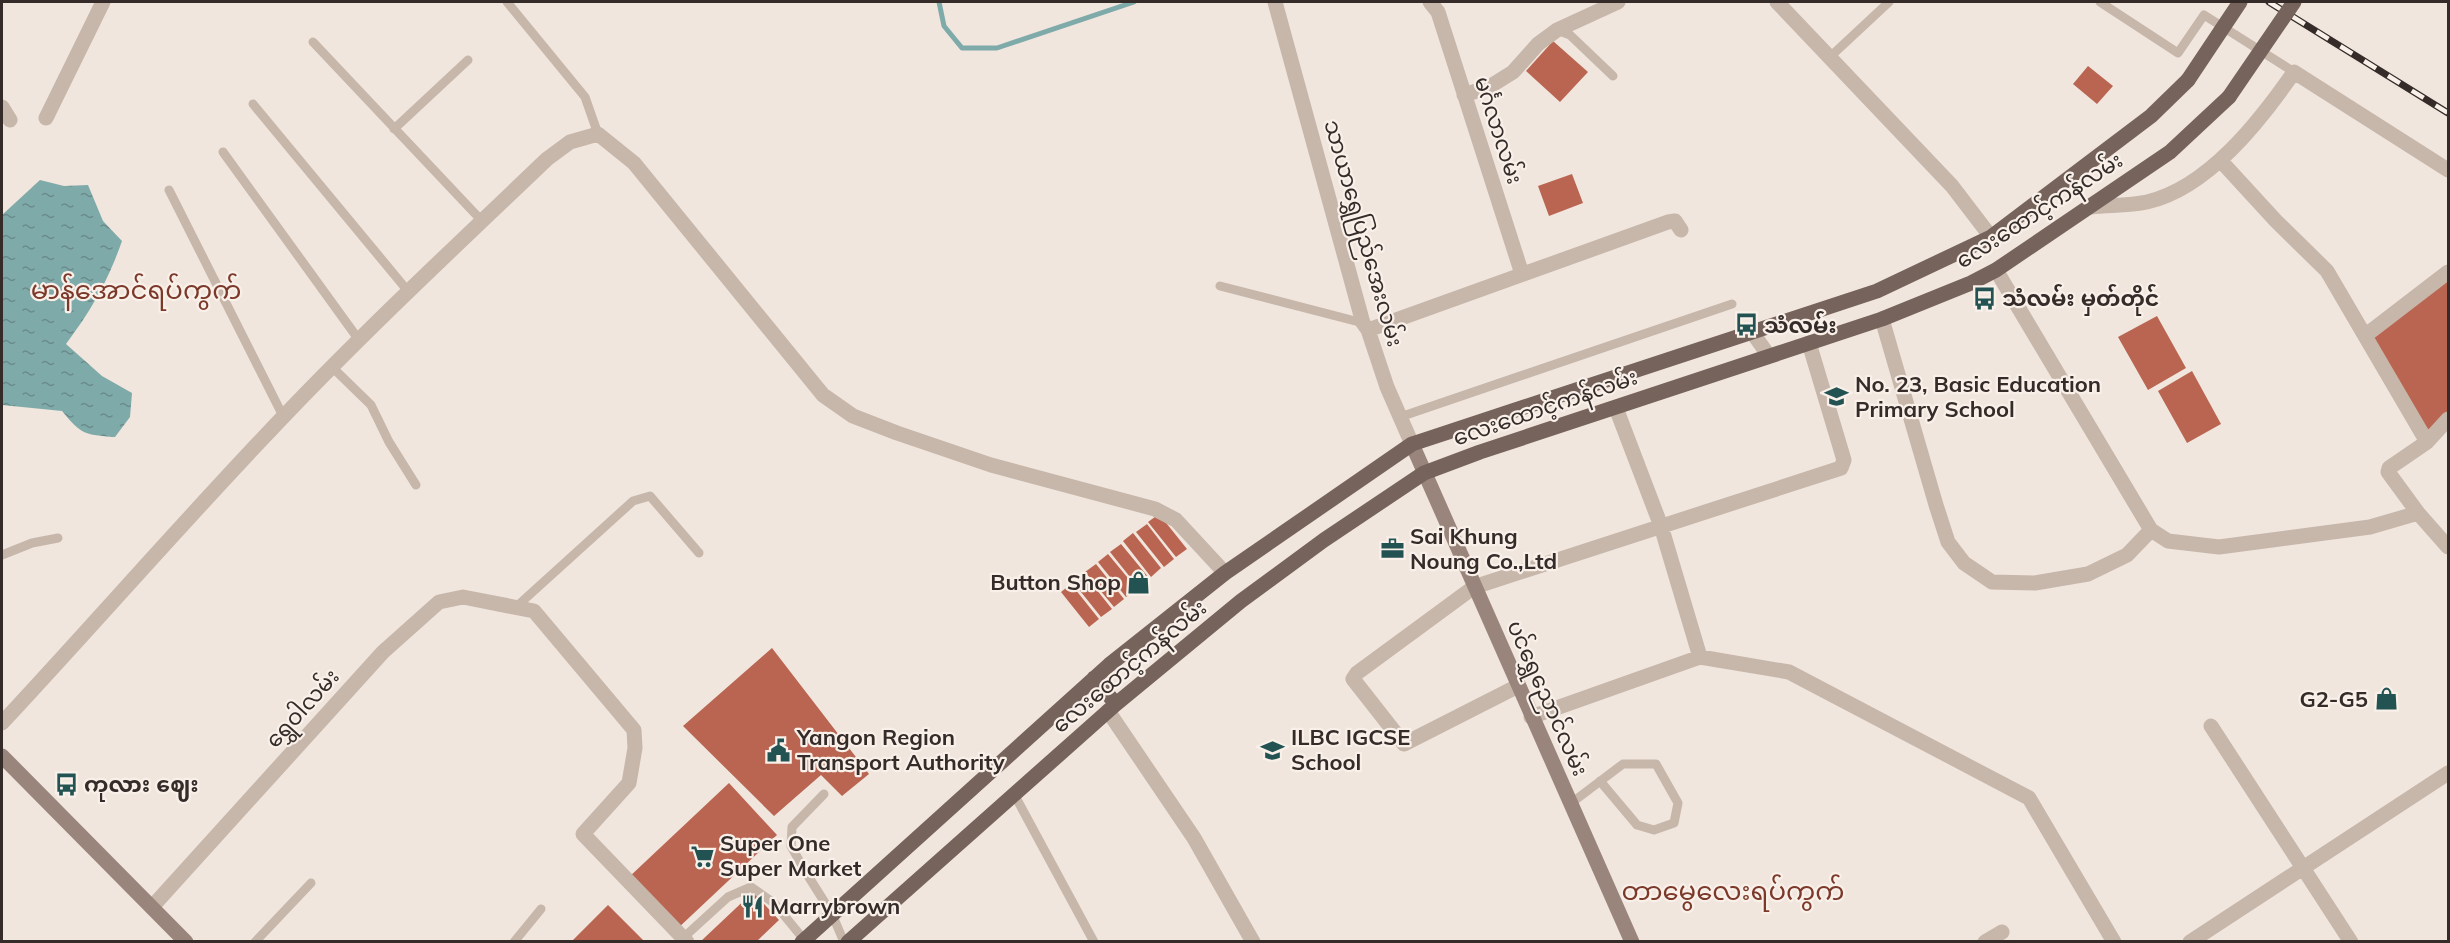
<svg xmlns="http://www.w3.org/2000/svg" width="2450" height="943" font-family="Mulish,'Noto Sans Myanmar',sans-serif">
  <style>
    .water { fill: url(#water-ripples) }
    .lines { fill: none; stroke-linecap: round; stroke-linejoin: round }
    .stream { stroke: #7faaaa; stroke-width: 5 }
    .building { fill: #ba6551 }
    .lane { stroke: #c7b6aa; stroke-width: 9 }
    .street { stroke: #c7b6aa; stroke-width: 15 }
    .secondary { stroke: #9a857c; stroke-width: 15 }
    .primary { stroke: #76635c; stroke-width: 15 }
    .rail-casing { stroke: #352c29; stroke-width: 7 }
    .rail { stroke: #f8f0e9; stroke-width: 4.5; stroke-dasharray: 14; stroke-linecap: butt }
    .primary-bridge { stroke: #76635c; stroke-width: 15 }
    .labels { text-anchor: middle; stroke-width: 4.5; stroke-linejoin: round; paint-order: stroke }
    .street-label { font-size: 22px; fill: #352c29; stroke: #f8f0e9 }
    .poi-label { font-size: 22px; font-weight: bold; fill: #352c29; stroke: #f8f0e9; text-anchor: start }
    .quarter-label { font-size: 26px; fill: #7c392a; stroke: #f8f0e9 }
  </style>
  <defs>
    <pattern id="water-ripples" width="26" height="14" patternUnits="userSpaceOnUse" patternTransform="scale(1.5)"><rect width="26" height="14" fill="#7faaaa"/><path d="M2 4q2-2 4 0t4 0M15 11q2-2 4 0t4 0" fill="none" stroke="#698b8a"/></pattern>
  </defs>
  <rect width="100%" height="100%" fill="#f0e6dd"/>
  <path class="water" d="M40,180L64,186L88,185L103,221L122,241C107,283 92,309 66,344L102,376L132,393L130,417L115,437C84,435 81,434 62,411L2,405V215Z"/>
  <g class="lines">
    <path class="stream" d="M939,2L944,26L962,48H997L1134,2"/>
  </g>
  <path class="building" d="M1553,41L1588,72L1560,102L1526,71Z
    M2088,66L2113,86L2097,104L2073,84Z
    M1572,174L1583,203L1549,216L1538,186Z
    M2448,280V415L2427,437L2371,336Z
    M2157,316L2186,368L2148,390L2118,337Z
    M2192,371L2221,424L2187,443L2158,391Z
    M1159,514L1187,549L1176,557L1148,522Z
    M1147,524L1174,559L1164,567L1136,532Z
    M1133,533L1161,568L1151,577L1123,541Z
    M1121,544L1149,578L1138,587L1110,552Z
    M1108,554L1137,589L1126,597L1098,562Z
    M1096,564L1124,599L1114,607L1085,572Z
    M1084,574L1112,609L1101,617L1073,582Z
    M1071,584L1099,619L1089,627L1061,592Z
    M772,648L869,774L842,796L821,775L774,816L683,726Z
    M729,783L777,835L676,930L628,878Z
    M753,892L779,920L756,942H700Z
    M608,905L645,942H571Z"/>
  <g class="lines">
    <path class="lane" d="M507,2L585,97L598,134
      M2100,2L2178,53L2204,15L2294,72
      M1557,30L1570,35L1613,76
      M313,42L482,221
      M1831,56L1889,2
      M253,104L407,290
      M394,129L468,60
      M223,152L359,340
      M169,190L283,416
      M1220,286L1363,323
      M332,367L371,405L389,442L416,485
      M1400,417L1732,304
      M2,555L32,543L58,538
      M516,607L633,501L650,496L699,553
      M824,794L792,827L791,846L805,871L832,914L844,942
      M1014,794L1094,942
      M1570,804L1623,764H1656L1678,803L1674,823L1654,830L1637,825L1600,781
      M683,938L728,897L751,887L774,903L806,942
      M255,942L311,883
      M514,942L541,909"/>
    <path class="street" d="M1275,2L1363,323L1368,330L1387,387L1412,444
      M1430,2L1438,12L1522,274
      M1777,2L1952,186L1991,237
      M1464,95L1489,87L1513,72L1538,44L1557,30L1618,2
      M2,107L10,120
      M46,118L103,2
      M2220,160L2276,221L2327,271L2427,442
      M2091,207C2109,205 2129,206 2147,202C2208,188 2260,121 2294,72L2448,170
      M1996,270L2151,530L2168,541L2219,547L2370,527L2418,513
      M1882,319L1936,505L1948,542L1964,563L1992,582L2035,583L2088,574L2127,555L2151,530
      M1368,330L1668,222L1675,221L1681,230
      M1752,332L1769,356
      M2366,335L2448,272
      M1616,408L1661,526L1700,657
      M2448,419L2427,442L2389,468L2388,472L2418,513L2448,547
      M1518,686L1404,744L1353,679L1357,673L1474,587L1841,468L1844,460L1809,343
      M1108,711L1194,838L1253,942
      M1531,717L1700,657L1789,672L2029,798L2114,942
      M2,723C97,621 188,516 284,416C369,327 458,244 547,159L570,142L598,134L634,163L823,395L853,416L897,433L991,465L1155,509L1176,520L1225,573
      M2211,726L2351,942
      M152,907L383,652L439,602L463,597L534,611L634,730L635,748L629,783L583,834L687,942
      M1985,942L2002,932
      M2190,942L2448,773"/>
    <path class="secondary" d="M1412,444L1632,942
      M2,756L186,942"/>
    <path class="primary" d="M1094,678L1116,704
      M802,942L1109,665L1225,573L1412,444L1877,291L1991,237L2151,116L2188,80
      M848,942L1116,704L1241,601L1324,540L1424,473L1480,452L1882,319L1971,283L1996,270L2170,152L2229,97"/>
    <defs>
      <path id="rail" d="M2269,2L2448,113"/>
    </defs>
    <use href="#rail" class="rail-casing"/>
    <use href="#rail" class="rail"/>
    <path class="primary-bridge" d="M2188,80L2240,2
      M2229,97L2294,2"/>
  </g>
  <defs>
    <symbol id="bus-bare" viewBox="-9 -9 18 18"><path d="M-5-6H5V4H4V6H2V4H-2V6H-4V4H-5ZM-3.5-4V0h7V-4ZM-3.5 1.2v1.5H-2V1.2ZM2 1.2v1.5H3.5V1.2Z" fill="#235253" stroke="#f8f0e9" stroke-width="2.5" paint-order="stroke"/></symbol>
    <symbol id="school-bare" viewBox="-9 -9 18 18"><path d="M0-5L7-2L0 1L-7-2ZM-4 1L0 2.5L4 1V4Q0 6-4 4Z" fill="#235253" stroke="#f8f0e9" stroke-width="2.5" paint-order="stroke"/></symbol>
    <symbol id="office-bare" viewBox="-9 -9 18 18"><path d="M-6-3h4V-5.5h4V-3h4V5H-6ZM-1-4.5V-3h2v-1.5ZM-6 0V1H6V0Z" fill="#235253" stroke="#f8f0e9" stroke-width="2.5" paint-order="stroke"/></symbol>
    <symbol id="shop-bare" viewBox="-9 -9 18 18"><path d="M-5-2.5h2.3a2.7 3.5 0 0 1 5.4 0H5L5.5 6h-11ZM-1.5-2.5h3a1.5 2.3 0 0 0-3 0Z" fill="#235253" stroke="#f8f0e9" stroke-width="2.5" paint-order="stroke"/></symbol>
    <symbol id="civic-bare" viewBox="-9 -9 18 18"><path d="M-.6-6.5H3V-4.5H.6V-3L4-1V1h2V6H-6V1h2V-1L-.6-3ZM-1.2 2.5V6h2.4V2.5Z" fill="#235253" stroke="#f8f0e9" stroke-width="2.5" paint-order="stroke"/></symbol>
    <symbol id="supermarket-bare" viewBox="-9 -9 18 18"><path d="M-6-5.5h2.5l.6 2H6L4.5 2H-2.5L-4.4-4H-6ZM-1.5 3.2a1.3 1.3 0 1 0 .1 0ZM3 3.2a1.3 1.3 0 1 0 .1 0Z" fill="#235253" stroke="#f8f0e9" stroke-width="2.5" paint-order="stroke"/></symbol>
    <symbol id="restaurant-bare" viewBox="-9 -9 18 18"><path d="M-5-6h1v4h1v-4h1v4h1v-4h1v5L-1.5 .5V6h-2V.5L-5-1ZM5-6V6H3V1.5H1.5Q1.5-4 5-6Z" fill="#235253" stroke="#f8f0e9" stroke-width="2.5" paint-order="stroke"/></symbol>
  </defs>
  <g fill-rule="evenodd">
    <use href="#bus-bare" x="1968" y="282" width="33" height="33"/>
    <use href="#bus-bare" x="1730" y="308" width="33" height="33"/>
    <use href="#school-bare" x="1820" y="380" width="33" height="33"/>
    <use href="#office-bare" x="1376" y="532" width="33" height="33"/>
    <use href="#shop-bare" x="1122" y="566" width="33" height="33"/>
    <use href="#shop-bare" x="2370" y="682" width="33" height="33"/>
    <use href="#civic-bare" x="762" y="734" width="33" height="33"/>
    <use href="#school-bare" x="1256" y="734" width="33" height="33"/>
    <use href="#bus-bare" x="50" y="768" width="33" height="33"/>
    <use href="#supermarket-bare" x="686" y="840" width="33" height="33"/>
    <use href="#restaurant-bare" x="736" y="890" width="33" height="33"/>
  </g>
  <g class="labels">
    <g class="street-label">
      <text transform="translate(1499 130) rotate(72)" y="8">မင်္ဂလာလမ်း</text>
      <text transform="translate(2039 210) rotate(-33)" y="8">လေးထောင့်ကန်လမ်း</text>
      <text transform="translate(1364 233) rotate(74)" y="8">သာယာရွှေပြည်အေးလမ်း</text>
      <text transform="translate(1545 407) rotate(-19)" y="8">လေးထောင့်ကန်လမ်း</text>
      <text transform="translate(1129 666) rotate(-40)" y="8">လေးထောင့်ကန်လမ်း</text>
      <text transform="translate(1548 698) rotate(66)" y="8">ပင်ရွှေညောင်လမ်း</text>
      <text transform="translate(302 708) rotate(-48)" y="8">ရွှေဝါလမ်း</text>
    </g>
    <g class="poi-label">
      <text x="2002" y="306">သံလမ်း မှတ်တိုင်</text>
      <text x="1764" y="333">သံလမ်း</text>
      <text x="1855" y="392">No. 23, Basic Education<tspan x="1855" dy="25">Primary School</tspan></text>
      <text x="1410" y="544">Sai Khung<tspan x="1410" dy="25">Noung Co.,Ltd</tspan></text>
      <text x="1121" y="590" text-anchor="end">Button Shop</text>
      <text x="2368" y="707" text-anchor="end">G2-G5</text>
      <text x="797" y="745">Yangon Region<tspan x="797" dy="25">Transport Authority</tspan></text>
      <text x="1291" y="745">ILBC IGCSE<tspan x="1291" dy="25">School</tspan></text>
      <text x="84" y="792">ကုလား ဈေး</text>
      <text x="720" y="851">Super One<tspan x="720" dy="25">Super Market</tspan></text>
      <text x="770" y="914">Marrybrown</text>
    </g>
    <g class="quarter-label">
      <text x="136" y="299">မာန်အောင်ရပ်ကွက်</text>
      <text x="1733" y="900">တာမွေလေးရပ်ကွက်</text>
    </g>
  </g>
  <rect width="2450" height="943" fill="none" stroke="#352c29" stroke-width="6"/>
</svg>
